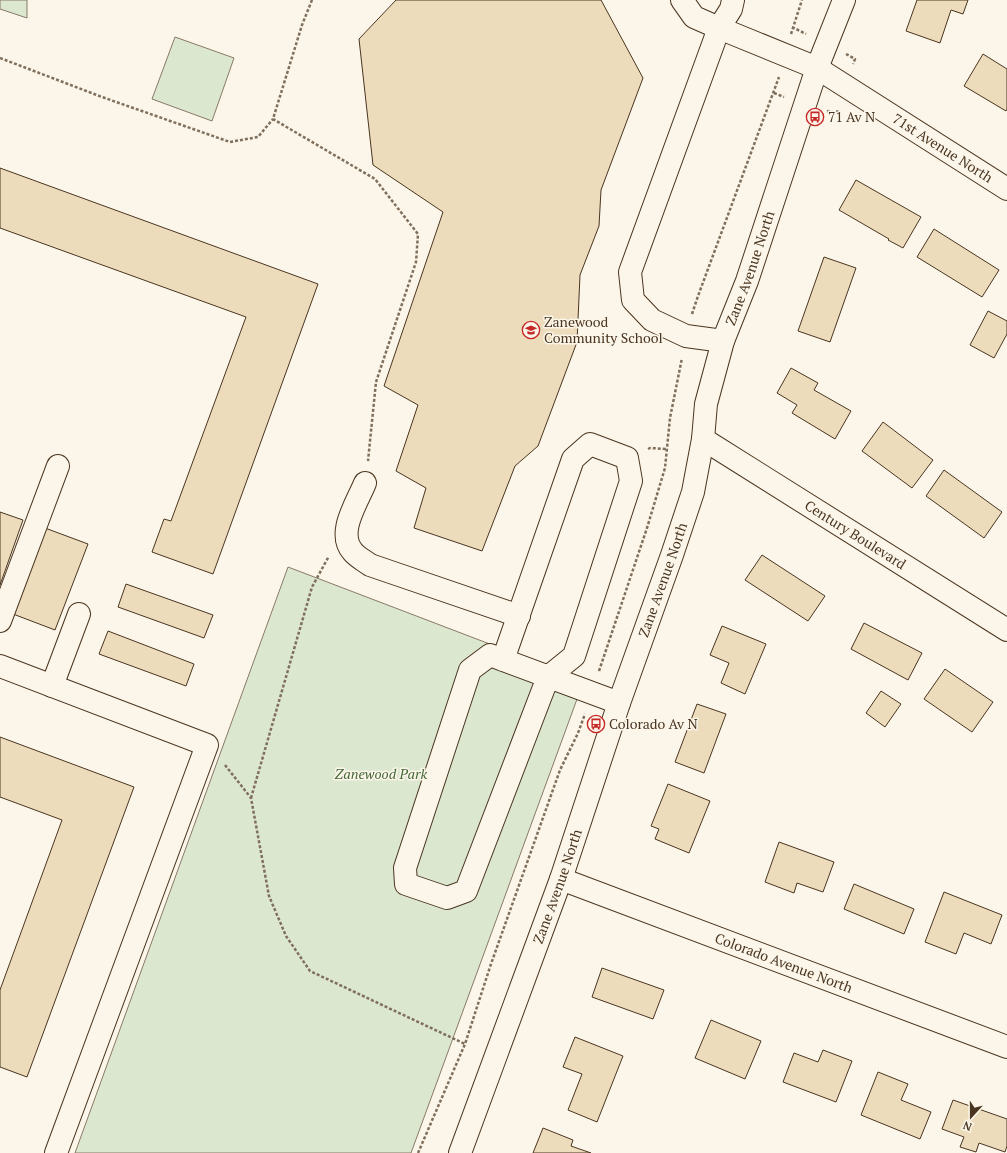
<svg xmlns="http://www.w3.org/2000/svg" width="1007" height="1153" font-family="'PT Serif',serif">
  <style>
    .green { fill: #dce7d0; stroke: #887966 }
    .building { fill: #ecdcbc; stroke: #4a3520 }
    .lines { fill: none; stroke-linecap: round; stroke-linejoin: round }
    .minor-casing { stroke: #4a3520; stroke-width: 24 }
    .path { stroke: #7f6f5c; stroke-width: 2.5; stroke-dasharray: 3 2; stroke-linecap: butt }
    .minor { stroke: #fbf6e9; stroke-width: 22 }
    .labels { text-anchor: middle; stroke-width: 3; stroke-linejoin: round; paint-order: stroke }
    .poi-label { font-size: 14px; fill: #4a3520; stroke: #fbf6e9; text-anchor: start }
    .street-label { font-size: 14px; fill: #4a3520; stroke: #fbf6e9 }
    .park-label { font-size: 14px; font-style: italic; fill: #436837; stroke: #fbf6e9 }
  </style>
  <rect width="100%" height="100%" fill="#fbf6e9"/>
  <path class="green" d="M0,0H27V18L0,9Z
    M175,37L234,58L212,121L152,99Z
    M288,567L584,680L411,1153H75Z"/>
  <path class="building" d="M396,0H601L643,78L601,190L599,226L580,275L577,342L538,446L515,466L482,551L414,528L426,488L396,471L418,405L384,386L443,212L373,165L359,39Z
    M917,0H968L963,14L951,10L940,43L906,31Z
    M983,54L1007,69V109L1006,111L964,86Z
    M0,168L318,284L213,574L152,552L164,519L171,521L246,317L0,228Z
    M856,180L921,217L903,248L888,240L889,239L839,210Z
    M934,229L999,270L982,297L917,257Z
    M824,257L856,268L830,342L798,331Z
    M988,311L1007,321V334L994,358L970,345Z
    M791,368L818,383L814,390L851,411L835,439L792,413L797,405L777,393Z
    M883,422L933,460L912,488L862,451Z
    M944,470L1002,512L984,538L926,496Z
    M0,512L23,520L0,585Z
    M45,528L88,544L55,630L13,614Z
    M762,555L825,596L808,621L745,580Z
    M126,584L213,615L204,638L118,607Z
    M864,623L922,653L908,680L851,649Z
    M722,626L766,644L745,694L721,683L729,663L710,655Z
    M108,631L194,664L186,686L99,654Z
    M945,669L993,702L972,732L924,699Z
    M881,691L901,704L885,727L866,713Z
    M697,704L726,714L704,773L675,762Z
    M0,737L134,787L27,1077L0,1067V990L62,820L0,797Z
    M668,784L710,801L689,853L655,839L659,829L651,826Z
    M779,842L834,862L823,892L797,883L794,893L765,882Z
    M854,884L914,909L904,934L844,909Z
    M944,892L1002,915L991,944L964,933L956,954L925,942Z
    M602,968L664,990L653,1019L592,997Z
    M711,1020L761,1041L745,1079L695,1058Z
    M575,1037L623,1056L597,1122L568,1110L582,1074L563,1067Z
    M823,1050L852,1061L836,1102L783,1082L794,1053L818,1062Z
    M878,1072L908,1084L901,1100L931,1112L920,1139L861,1115Z
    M953,1100L1007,1119V1146L1005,1152L979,1143L976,1152L960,1147L964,1137L942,1129Z
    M543,1128L573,1140L571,1146L591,1153H533Z"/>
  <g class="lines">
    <defs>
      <g id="minor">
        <path id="s1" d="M682,0L694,17L719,28L817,68L1007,189"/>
        <path d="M723,341L686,336L652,320L633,300L630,272L719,28L731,9L733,0"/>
        <path id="s2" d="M703,439L1007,630"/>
        <path d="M365,483C357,503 336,533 353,552C357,557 365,561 370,565L519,616"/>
        <path d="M0,621L58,466"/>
        <path d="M503,660L573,459L590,444L627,458L631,481L574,656L548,677L466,891L447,898L406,884L405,868L470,670L490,655C533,671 576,687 619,703"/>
        <path d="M0,666L207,745L56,1153"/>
        <path d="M52,686L79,614"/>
        <path id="s3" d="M561,879L1007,1047"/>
        <path id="s4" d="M460,1153L561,879L619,703L672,555L693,492L703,439L706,404L723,341L747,281L817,68L844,0"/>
      </g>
    </defs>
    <use href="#minor" class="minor-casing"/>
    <path class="path" d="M312,0L302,25L273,119L375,179L418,234L416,262L376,382L368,461
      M792,27L806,34
      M791,34L802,0
      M846,54L855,59L853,64
      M0,58L102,97L230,142L258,137L273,119
      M774,93L784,97
      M827,111L837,113L838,109
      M692,314L698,296L779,77
      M648,449L650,448L667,449
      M599,671L647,528L665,468L670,418L682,358
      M225,765L251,798L269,896L286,936L310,971L465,1044
      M251,798L312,587L329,556
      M418,1153L465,1044L491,964L560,770L578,733L585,714"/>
    <use href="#minor" class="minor"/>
  </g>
  <defs>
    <symbol id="bus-ring" viewBox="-11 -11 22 22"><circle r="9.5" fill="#fbf6e9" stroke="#c62828" stroke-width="1.5"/><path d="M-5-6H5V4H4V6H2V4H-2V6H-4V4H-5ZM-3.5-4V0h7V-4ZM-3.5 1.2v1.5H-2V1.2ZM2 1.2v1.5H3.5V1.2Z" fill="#c62828"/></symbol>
    <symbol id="school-ring" viewBox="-11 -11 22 22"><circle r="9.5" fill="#fbf6e9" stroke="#c62828" stroke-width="1.5"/><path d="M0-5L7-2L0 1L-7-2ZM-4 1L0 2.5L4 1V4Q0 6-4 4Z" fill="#c62828"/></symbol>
  </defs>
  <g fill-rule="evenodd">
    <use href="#bus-ring" x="805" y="107" width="20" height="20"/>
    <use href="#school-ring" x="521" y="320" width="20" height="20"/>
    <use href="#bus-ring" x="586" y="714" width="20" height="20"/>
  </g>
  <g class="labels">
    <g class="poi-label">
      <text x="828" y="122">71 Av N</text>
      <text x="544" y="327">Zanewood<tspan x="544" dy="16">Community School</tspan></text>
      <text x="609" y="729">Colorado Av N</text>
    </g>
    <g class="street-label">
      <text dy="5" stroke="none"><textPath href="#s1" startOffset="303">71st Avenue North</textPath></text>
      <text dy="5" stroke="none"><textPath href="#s4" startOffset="933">Zane Avenue North</textPath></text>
      <text dy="5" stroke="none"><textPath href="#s2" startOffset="180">Century Boulevard</textPath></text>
      <text dy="5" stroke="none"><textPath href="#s4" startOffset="608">Zane Avenue North</textPath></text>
      <text dy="5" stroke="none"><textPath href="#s4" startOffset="284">Zane Avenue North</textPath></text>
      <text dy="5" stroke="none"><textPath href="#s3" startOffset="238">Colorado Avenue North</textPath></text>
    </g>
    <g class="park-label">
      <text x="381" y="779">Zanewood Park</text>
    </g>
  </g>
  <g transform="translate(971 1117) rotate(201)" stroke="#fbf6e9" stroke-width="3" paint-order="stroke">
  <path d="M0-3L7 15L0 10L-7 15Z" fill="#4a3520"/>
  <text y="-6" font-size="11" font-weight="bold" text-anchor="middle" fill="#4a3520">N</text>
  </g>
</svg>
